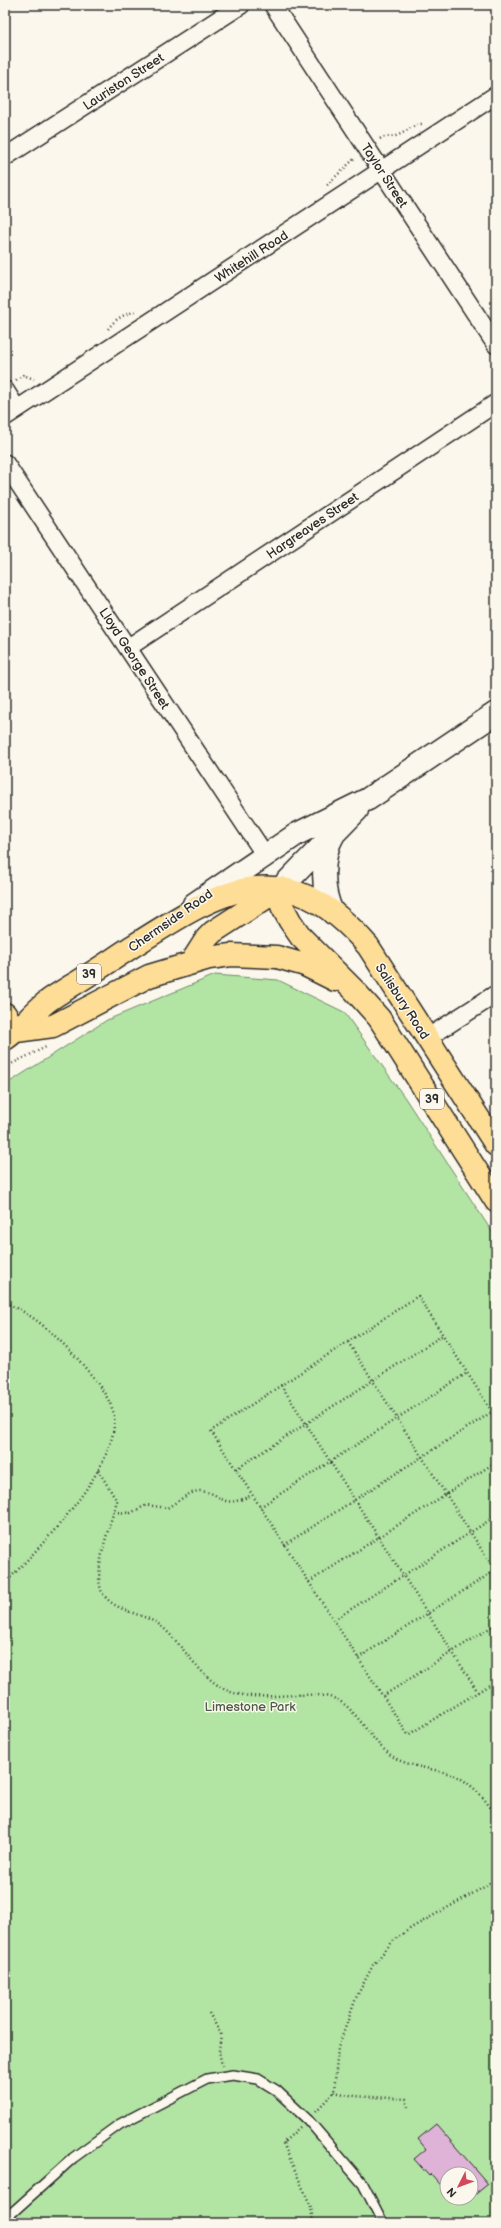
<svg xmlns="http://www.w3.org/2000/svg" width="501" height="2228" font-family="'Balsamiq Sans',sans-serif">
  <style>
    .green { fill: #b2e4a4; stroke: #6e8868; fill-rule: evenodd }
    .building { fill: #dfb3d8; stroke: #2b2b2b }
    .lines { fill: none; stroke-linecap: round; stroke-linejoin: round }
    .service-casing { stroke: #2b2b2b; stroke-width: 12 }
    .minor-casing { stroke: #2b2b2b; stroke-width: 20 }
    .tertiary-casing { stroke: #2b2b2b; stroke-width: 25 }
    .primary-casing { stroke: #2b2b2b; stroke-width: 25 }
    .path { stroke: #2b2b2b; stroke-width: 2.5; stroke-dasharray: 1 3; stroke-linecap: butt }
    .service { stroke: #fbf7ec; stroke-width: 9 }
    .minor { stroke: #fbf7ec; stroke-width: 17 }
    .tertiary { stroke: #fbf7ec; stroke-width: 22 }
    .primary { stroke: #fedd96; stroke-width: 22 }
    .labels { text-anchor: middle; stroke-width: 3; stroke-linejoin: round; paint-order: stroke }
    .shield { fill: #fbf7ec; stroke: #696865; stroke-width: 1 }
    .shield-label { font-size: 12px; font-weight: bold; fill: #2b2b2b }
    .street-label { font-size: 13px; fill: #2b2b2b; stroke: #fbf7ec }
    .park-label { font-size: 13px; fill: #4d5949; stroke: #fbf7ec }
  </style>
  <rect width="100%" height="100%" fill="#fbf7ec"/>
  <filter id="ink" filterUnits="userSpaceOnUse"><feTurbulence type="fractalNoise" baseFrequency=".025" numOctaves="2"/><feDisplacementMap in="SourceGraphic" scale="8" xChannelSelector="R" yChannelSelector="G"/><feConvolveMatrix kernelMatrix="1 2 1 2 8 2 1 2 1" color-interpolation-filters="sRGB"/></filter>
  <g filter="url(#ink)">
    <path class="green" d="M215,975L278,980L344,1012L405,1098L496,1238V2223H5V1085L107,1020ZM447,2174H471V2198H447Z"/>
    <path class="building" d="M436,2124L488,2184L471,2198V2174H447V2192L431,2174L429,2176L414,2159L426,2149L418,2139Z"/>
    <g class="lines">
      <defs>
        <path id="service" d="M5,2219L73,2158L120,2124L207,2079L233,2075L258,2079L276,2090L308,2120L363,2184L383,2223"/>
        <path id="minor" d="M273,5L496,345
          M5,157L241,5
          M5,390L17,409
          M5,417L496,95
          M5,463L265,855
          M129,647L496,403
          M427,1038L496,994"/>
        <path id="tertiary" d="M281,888L357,810
          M194,904L297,834L368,799L496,713
          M333,913C321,892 321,855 334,834"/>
        <path id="primary" d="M281,888L282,906L290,921L301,937L354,990L379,1018L496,1201
          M191,963L207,938L213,932L281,888
          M5,1014L16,1031
          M16,1031L53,1026L149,976L209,958L231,955L277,957L305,965L335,980
          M5,1039C20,1029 30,1016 43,1005C52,997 62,992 71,986C91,974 110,961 130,948C221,890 283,848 368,946L496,1145"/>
      </defs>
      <use href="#service" class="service-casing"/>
      <use href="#minor" class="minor-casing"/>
      <use href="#tertiary" class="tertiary-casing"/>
      <use href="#primary" class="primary-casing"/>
      <path class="path" d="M380,139C386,135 392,138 398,135C407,132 413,124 422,124
        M327,185L355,158
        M108,329C114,320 125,313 135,312
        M16,380L23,375L34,379
        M5,1067L48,1046
        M5,1303C34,1314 56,1336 77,1358C88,1371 112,1398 114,1416C119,1468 39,1548 5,1583
        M348,1342L496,1572
        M281,1385L478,1692
        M496,1418L418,1296L211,1431L408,1735L496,1681
        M236,1469L443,1335
        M98,1470L117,1501C111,1522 91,1575 103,1594C116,1613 145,1613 161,1626C184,1645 204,1685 234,1693C265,1702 306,1689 333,1698C359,1707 371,1748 401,1761C418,1768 436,1769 453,1775C470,1781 488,1801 496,1817
        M260,1507L467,1373
        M114,1512L130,1513L147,1505L167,1508C176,1503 190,1491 200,1491C226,1493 218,1511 252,1495
        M284,1545L492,1412
        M309,1582L496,1462
        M334,1620L496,1516
        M358,1658L496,1570
        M383,1696L496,1624
        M209,2013L221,2034L219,2051L222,2066
        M334,2092L355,2096L406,2099L408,2107
        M316,2111L334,2092L338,2048L356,1998L373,1965L393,1941L411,1928L486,1886L496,1877
        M300,2127L283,2143L311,2207L313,2223"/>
      <use href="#service" class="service"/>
      <use href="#minor" class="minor"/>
      <use href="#tertiary" class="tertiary"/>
      <use href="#primary" class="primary"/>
    </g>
  </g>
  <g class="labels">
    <g class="shield">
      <rect x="77" y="964" width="24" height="20" rx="3"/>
      <rect x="420" y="1089" width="24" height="20" rx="3"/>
    </g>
    <g class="shield-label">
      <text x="89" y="978">39</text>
      <text x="432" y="1103">39</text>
    </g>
    <g class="street-label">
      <text transform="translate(123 81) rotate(-33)" y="5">Lauriston Street</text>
      <text transform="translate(385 175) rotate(57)" y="5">Taylor Street</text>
      <text transform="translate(251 256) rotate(-33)" y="5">Whitehill Road</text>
      <text transform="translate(312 525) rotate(-34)" y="5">Hargreaves Street</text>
      <text transform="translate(135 658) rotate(57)" y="5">Lloyd George Street</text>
      <text transform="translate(170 920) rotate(-35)" y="5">Chermside Road</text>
      <text transform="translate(403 1001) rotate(57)" y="5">Salisbury Road</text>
    </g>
    <g class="park-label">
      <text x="250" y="1711">Limestone Park</text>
    </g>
  </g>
  <rect width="501" height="2228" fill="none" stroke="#fbf7ec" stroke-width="20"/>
  <rect x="10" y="10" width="481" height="2208" fill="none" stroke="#2b2b2b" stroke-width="1.5" filter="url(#ink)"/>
  <g transform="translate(459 2186) rotate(228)"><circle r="19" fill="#fbf7ec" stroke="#a8a59f"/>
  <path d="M0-3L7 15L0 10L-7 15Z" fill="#d1495b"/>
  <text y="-6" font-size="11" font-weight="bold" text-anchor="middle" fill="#2b2b2b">N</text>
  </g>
</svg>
